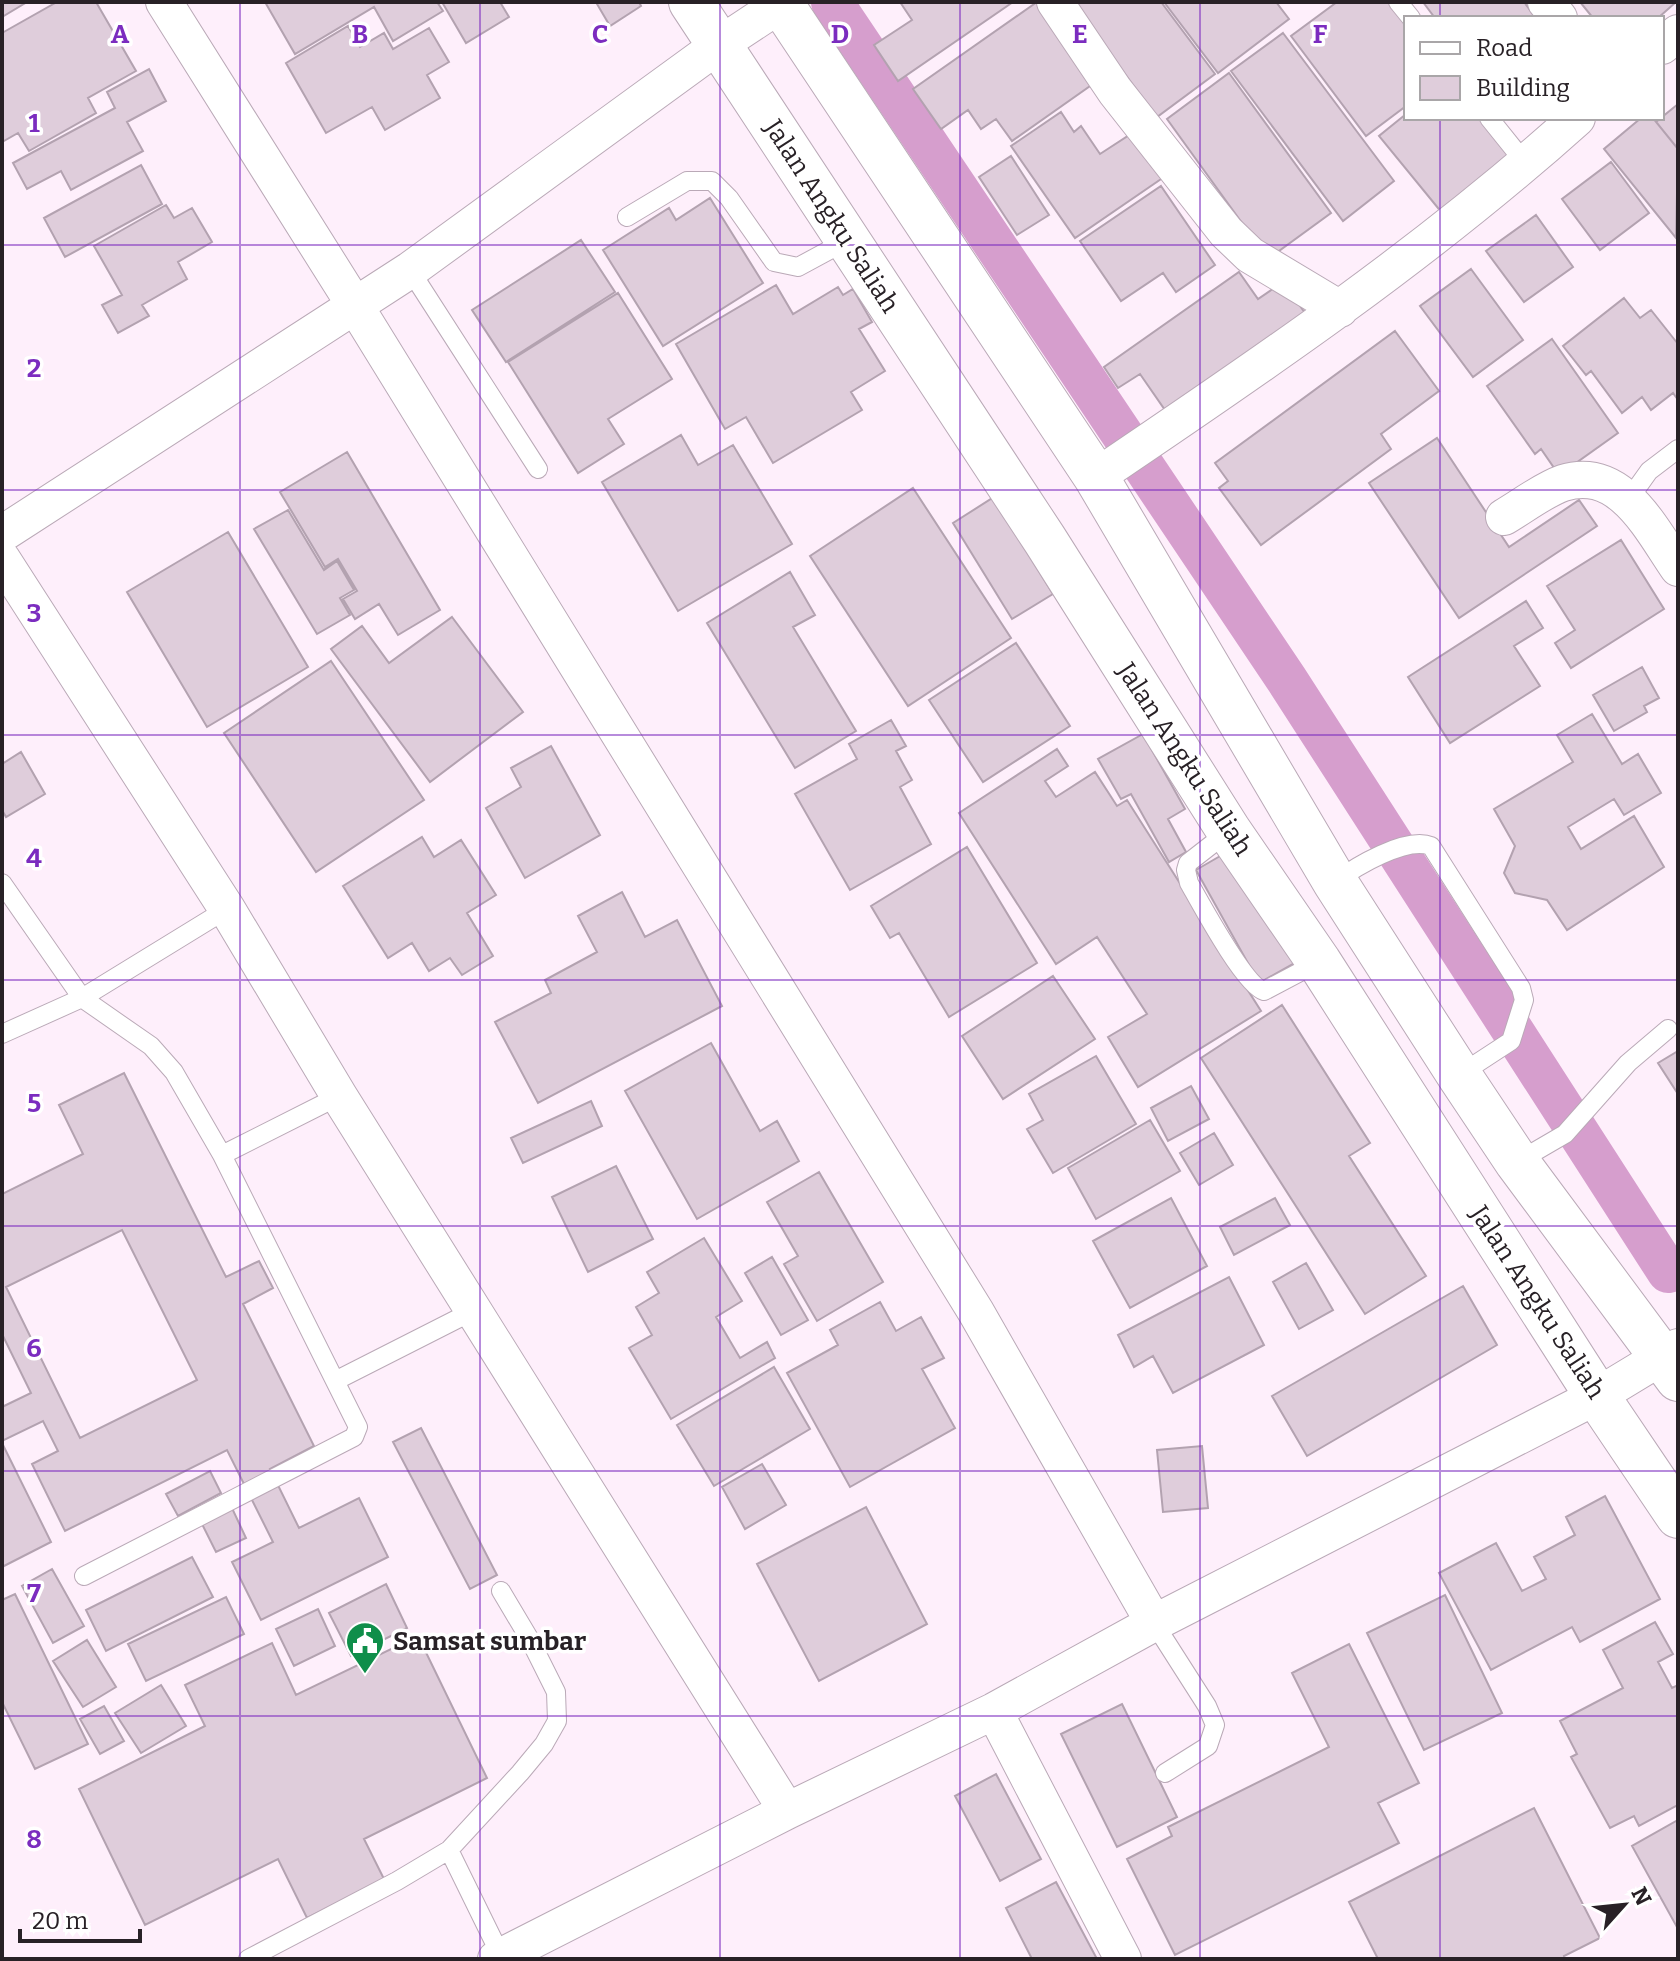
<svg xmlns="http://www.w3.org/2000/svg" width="1680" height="1961" font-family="Bitter,serif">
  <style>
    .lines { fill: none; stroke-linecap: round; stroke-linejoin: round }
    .canal { stroke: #d69ecd; stroke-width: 42 }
    .building { fill: #dfcddb; stroke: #b3a2b0; stroke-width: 2; fill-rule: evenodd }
    .service-casing { stroke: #baa9b7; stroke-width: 20 }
    .minor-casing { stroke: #baa9b7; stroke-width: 38 }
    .secondary-casing { stroke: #baa9b7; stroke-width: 46 }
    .service { stroke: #fff; stroke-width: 18 }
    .minor { stroke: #fff; stroke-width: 36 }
    .secondary { stroke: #fff; stroke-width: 44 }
    .grid { fill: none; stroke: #7b2cbf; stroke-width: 2; stroke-opacity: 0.55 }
    .labels { text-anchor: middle; stroke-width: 7; stroke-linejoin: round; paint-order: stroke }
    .street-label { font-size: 26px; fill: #282126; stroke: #fff }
    .poi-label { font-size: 26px; font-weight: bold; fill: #282126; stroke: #fff; text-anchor: start }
    .grid-label { font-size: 26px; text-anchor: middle; font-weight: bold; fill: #7b2cbf; stroke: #fff; stroke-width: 7; stroke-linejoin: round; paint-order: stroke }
  </style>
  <rect width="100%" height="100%" fill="#feeffb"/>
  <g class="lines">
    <path class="canal" d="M832,2L1287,680L1668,1272"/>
  </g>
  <path class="building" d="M2,2H27L2,17Z
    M57,2H96L136,71L88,98L96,113L29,151L18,133L2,142V33Z
    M265,2H437L443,11L393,41L374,7L295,54Z
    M442,2H500L509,17L466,43Z
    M601,2H639L641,6L610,26L597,4Z
    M900,2H1013L898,81L874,45L912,20Z
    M1037,2H1046L1100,79L1012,141L996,119L981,129L968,110L941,129L913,89Z
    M1071,2H1161L1215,74L1157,117Z
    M1164,2H1276L1289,19L1218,73Z
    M1337,2H1392L1406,20V106L1366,136L1291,36Z
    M1423,2H1524L1536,18H1435Z
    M1580,2H1676L1658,18H1593Z
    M348,26L360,47L384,33L393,49L429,28L449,62L427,75L440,98L385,130L372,107L326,133L286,63Z
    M1283,33L1394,181L1343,221L1231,71Z
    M149,69L166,101L127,122L143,151L71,190L61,171L27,189L13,163L115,108L107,92Z
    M1229,73L1331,213L1268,259L1167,119Z
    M1678,104V149L1656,122Z
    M1061,112L1074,132L1081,126L1100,154L1134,132L1164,177L1075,238L1011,146Z
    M1406,114V118H1480L1516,162L1447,219L1379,136Z
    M1641,118H1653L1678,149L1676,238L1604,149Z
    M1011,156L1049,215L1017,235L979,177Z
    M1611,162L1649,213L1600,250L1562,199Z
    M141,165L162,204L65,257L44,218Z
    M1161,186L1215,265L1176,292L1163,273L1121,301L1080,241Z
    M710,198L763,283L663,346L603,250L669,208L676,220Z
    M166,205L174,218L192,208L212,242L178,262L187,279L142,305L149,316L118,333L102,305L122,295L94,246Z
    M1536,215L1573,267L1524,302L1486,251Z
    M581,240L615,292L506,362L472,310Z
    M1471,269L1523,340L1473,377L1420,306Z
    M1239,272L1258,299L1283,282L1305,313L1165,410L1140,374L1118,388L1104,367Z
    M776,285L793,314L838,287L843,295L853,289L872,322L859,329L885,371L851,392L862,410L773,463L746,417L725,429L676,344Z
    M618,293L672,379L608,419L624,444L578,473L508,362Z
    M1624,298L1640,318L1651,310L1678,344V400L1673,393L1651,410L1642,397L1622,413L1591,371L1586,375L1563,346Z
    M1395,331L1439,391L1381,434L1391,449L1261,545L1219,488L1228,481L1215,463Z
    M1552,339L1618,433L1559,475L1541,449L1535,454L1487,386Z
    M681,435L698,465L733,445L792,544L678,611L602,482Z
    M1437,438L1509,547L1579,500L1597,526L1459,618L1369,483Z
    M347,452L440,610L398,635L379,604L355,619L343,599L357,591L338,559L325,567L280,492Z
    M913,488L1011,638L908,706L810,556Z
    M994,497L1053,594L1012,619L953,523Z
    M288,510L324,570L337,561L354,590L340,598L350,615L317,634L254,529Z
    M228,532L308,667L207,727L127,592Z
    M1621,540L1664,609L1571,668L1555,643L1575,630L1547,586Z
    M790,572L815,615L793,627L856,731L795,768L707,623Z
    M1526,601L1543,628L1514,646L1540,686L1450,743L1408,677Z
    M452,617L523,712L430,782L331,649L362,626L389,663Z
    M1016,643L1070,726L983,782L929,700Z
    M331,661L424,800L316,872L224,733Z
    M1642,667L1659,698L1644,706L1647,712L1614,731L1593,695Z
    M1592,714L1622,764L1638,754L1661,793L1624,815L1614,799L1568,827L1581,849L1634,816L1664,867L1567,930L1547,900L1515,893L1504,873L1515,846L1494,809L1573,762L1557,735Z
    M891,720L906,746L896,751L912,780L900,787L931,844L850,890L795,794L857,759L849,744Z
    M1143,734L1185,809L1168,819L1186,852L1169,862L1131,794L1121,799L1098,759Z
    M551,746L600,835L525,878L486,808L521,787L511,768Z
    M1057,749L1068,766L1045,781L1056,797L1095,772L1117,806L1127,800L1261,1011L1138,1087L1108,1037L1147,1014L1097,937L1056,964L959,813Z
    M21,752L45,794L6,817L2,810V764Z
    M422,837L434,857L461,840L496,895L467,913L493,956L462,975L450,958L429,971L412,943L388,958L343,886Z
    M967,847L1037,963L949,1017L899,933L890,938L871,906Z
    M1234,848L1298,961L1259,983L1196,870Z
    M622,892L645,937L677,920L722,1006L538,1103L495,1022L551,993L545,980L597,952L578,916Z
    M1053,976L1095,1039L1003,1099L962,1036Z
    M1282,1005L1370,1143L1349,1156L1426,1276L1365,1314L1201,1058Z
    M711,1043L760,1131L777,1121L799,1161L697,1219L625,1091Z
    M1678,1051V1094L1658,1063Z
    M1096,1056L1136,1124L1053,1173L1027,1129L1043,1120L1029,1094Z
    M124,1073L226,1277L259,1261L273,1288L243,1304L314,1446L270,1469L299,1528L359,1498L388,1557L261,1620L232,1562L273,1542L227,1450L65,1531L32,1464L58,1451L43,1421L2,1441V1407L31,1393L2,1334V1194L83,1154L59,1105ZM122,1230L197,1380L80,1438L6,1287Z
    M1191,1086L1209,1119L1168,1141L1151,1108Z
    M591,1101L602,1126L523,1163L511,1138Z
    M1150,1120L1180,1171L1096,1219L1068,1168Z
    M1214,1133L1233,1165L1199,1185L1180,1153Z
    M616,1166L653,1239L588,1272L552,1197Z
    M819,1172L883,1282L817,1321L784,1264L798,1256L767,1202Z
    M1171,1198L1207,1266L1130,1308L1093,1241Z
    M1275,1198L1290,1225L1234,1255L1220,1227Z
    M704,1238L742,1301L716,1317L740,1358L767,1342L775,1358L671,1419L629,1348L652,1335L636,1307L659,1293L647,1272Z
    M772,1257L808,1320L781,1335L745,1273Z
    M1306,1263L1333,1310L1299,1329L1273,1282Z
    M1229,1277L1264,1345L1173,1393L1153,1356L1134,1367L1118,1335Z
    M1463,1286L1497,1345L1307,1456L1272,1396Z
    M880,1302L896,1331L921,1317L944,1358L922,1369L955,1428L850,1487L787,1373L838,1345L830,1330Z
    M774,1367L810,1429L714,1486L677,1425Z
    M421,1428L497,1575L470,1589L393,1442Z
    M2,1443L51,1542L2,1567Z
    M1202,1446L1208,1508L1163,1512L1157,1450Z
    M762,1464L786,1505L745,1529L722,1487Z
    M210,1471L221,1493L178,1516L166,1494Z
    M1605,1496L1660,1599L1580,1642L1572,1627L1491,1670L1439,1573L1496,1543L1522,1591L1546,1579L1534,1557L1575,1535L1566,1517Z
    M231,1506L246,1538L216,1552L200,1520Z
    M866,1507L927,1624L819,1681L757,1564Z
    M192,1557L213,1597L106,1651L86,1610Z
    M52,1569L84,1626L53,1643L22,1586Z
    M386,1584L407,1628L351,1656L329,1613Z
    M15,1594L88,1744L35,1769L2,1702V1600Z
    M1445,1595L1502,1713L1424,1750L1367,1633Z
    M226,1597L244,1634L146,1681L128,1644Z
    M318,1609L335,1646L294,1666L276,1629Z
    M1655,1622L1673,1654L1658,1662L1672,1688L1678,1685V1805L1639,1826L1634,1816L1610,1828L1571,1757L1577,1754L1560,1721L1623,1688L1603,1650Z
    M418,1636L487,1778L364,1839L385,1881L307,1918L278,1859L145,1925L79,1789L205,1726L185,1685L272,1643L296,1695Z
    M87,1640L116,1687L83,1707L53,1661Z
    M1349,1644L1419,1783L1378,1803L1399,1843L1175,1955L1127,1859L1172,1836L1168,1827L1329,1747L1292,1673Z
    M161,1685L186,1726L141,1753L115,1713Z
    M1122,1704L1177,1817L1117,1847L1061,1734Z
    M104,1706L124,1741L100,1754L80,1719Z
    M996,1774L1041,1859L1000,1881L955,1796Z
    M1534,1808L1600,1938L1564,1956L1565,1959H1378L1349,1902Z
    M1678,1820V1929L1632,1846Z
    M1056,1882L1097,1959H1032L1006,1908Z"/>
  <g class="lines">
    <defs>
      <path id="service" d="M1398,2L1411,18
        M1489,118L1526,164
        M627,217L687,181H712L729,198L774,262L798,267L848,240
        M410,270L538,469
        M1629,499L1649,471L1678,449
        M1229,831L1188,863L1186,870L1189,883C1201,904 1245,986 1264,991L1319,962
        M1335,882C1355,867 1406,836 1431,846L1521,988L1524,1000L1511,1041L1459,1075
        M2,883L82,998L227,909
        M2,1034L82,998L151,1046L174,1072L222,1155
        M339,1096L222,1155L335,1381L473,1311
        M1517,1162L1565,1134L1628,1063L1668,1029
        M84,1576L354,1437L358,1427L335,1381
        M1154,1623L1207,1706L1215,1725L1208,1746L1165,1773
        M449,1850L520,1773L544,1744L557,1721L556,1692L529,1638L501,1591
        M248,1959L397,1881L449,1850L501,1956"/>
      <path id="minor" d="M164,2L354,304L976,1312L1154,1623
        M1055,2L1115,91L1226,232L1250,255L1340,309
        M1546,2L1559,18
        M1662,46L1678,33
        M1096,477C1262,365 1428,252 1577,118
        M1504,517C1523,506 1543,490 1563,483C1621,465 1651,529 1678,568
        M2,534L410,270L719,45L781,4
        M2,559L227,909L339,1096L787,1811
        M994,1711L1123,1959
        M496,1959L787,1811L994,1711L1154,1623L1597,1396L1678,1347"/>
      <path id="secondary" d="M691,2L1045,540L1229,831L1319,962L1597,1396L1678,1516
        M780,2L1096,477L1335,882L1459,1075L1517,1162L1678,1379"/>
    </defs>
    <use href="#service" class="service-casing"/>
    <use href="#minor" class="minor-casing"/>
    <use href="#secondary" class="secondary-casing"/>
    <use href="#service" class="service"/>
    <use href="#minor" class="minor"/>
    <use href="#secondary" class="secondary"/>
  </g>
  <path class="grid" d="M240,2V1959M480,2V1959M720,2V1959M960,2V1959M1200,2V1959M1440,2V18M1440,118V1959M2,245H1678M2,490H1678M2,735H1678M2,980H1678M2,1226H1678M2,1471H1678M2,1716H1678"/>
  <defs>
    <symbol id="civic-pin" viewBox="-11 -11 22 30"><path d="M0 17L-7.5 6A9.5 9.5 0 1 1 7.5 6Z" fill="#0f8e4a" stroke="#fff"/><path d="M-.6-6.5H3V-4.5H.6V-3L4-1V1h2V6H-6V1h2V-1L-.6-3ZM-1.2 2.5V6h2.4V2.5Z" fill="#fff"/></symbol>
  </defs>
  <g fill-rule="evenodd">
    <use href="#civic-pin" x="343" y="1619" width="44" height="60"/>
  </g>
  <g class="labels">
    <g class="street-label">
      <text transform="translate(832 216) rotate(57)" y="9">Jalan Angku Saliah</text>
      <text transform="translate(1185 759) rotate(57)" y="9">Jalan Angku Saliah</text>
      <text transform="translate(1538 1302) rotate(57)" y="9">Jalan Angku Saliah</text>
    </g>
    <g class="poi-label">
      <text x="393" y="1650">Samsat sumbar</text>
    </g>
  </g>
  <g class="grid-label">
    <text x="120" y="43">A</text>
    <text x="360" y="43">B</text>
    <text x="600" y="43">C</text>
    <text x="840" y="43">D</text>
    <text x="1080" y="43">E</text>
    <text x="1320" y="43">F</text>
    <text x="34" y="132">1</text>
    <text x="34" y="377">2</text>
    <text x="34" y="622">3</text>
    <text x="34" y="867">4</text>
    <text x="34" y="1112">5</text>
    <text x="34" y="1357">6</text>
    <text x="34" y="1602">7</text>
    <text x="34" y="1848">8</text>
  </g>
  <rect width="1680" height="1961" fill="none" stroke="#282126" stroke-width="8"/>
  <rect x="1404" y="16" width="260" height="104" fill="#ffffff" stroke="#a9a6a8" stroke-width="2"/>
  <rect x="1420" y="42" width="40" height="12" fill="#ffffff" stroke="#a9a6a8" stroke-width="2"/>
  <text x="1476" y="56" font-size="24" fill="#282126">Road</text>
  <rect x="1420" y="76" width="40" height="24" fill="#dfcddb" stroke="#a9a6a8" stroke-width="2"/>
  <text x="1476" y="96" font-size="24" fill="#282126">Building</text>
  <g transform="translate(1624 1905) rotate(63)" stroke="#ffffff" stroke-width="6" paint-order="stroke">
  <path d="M0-6L14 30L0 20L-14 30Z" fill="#282126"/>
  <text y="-12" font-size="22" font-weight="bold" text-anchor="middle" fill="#282126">N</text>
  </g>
  <path d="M20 1929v12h120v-12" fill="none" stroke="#282126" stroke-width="4"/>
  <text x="32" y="1929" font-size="24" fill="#282126" stroke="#ffffff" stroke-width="6" paint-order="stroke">20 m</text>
</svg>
